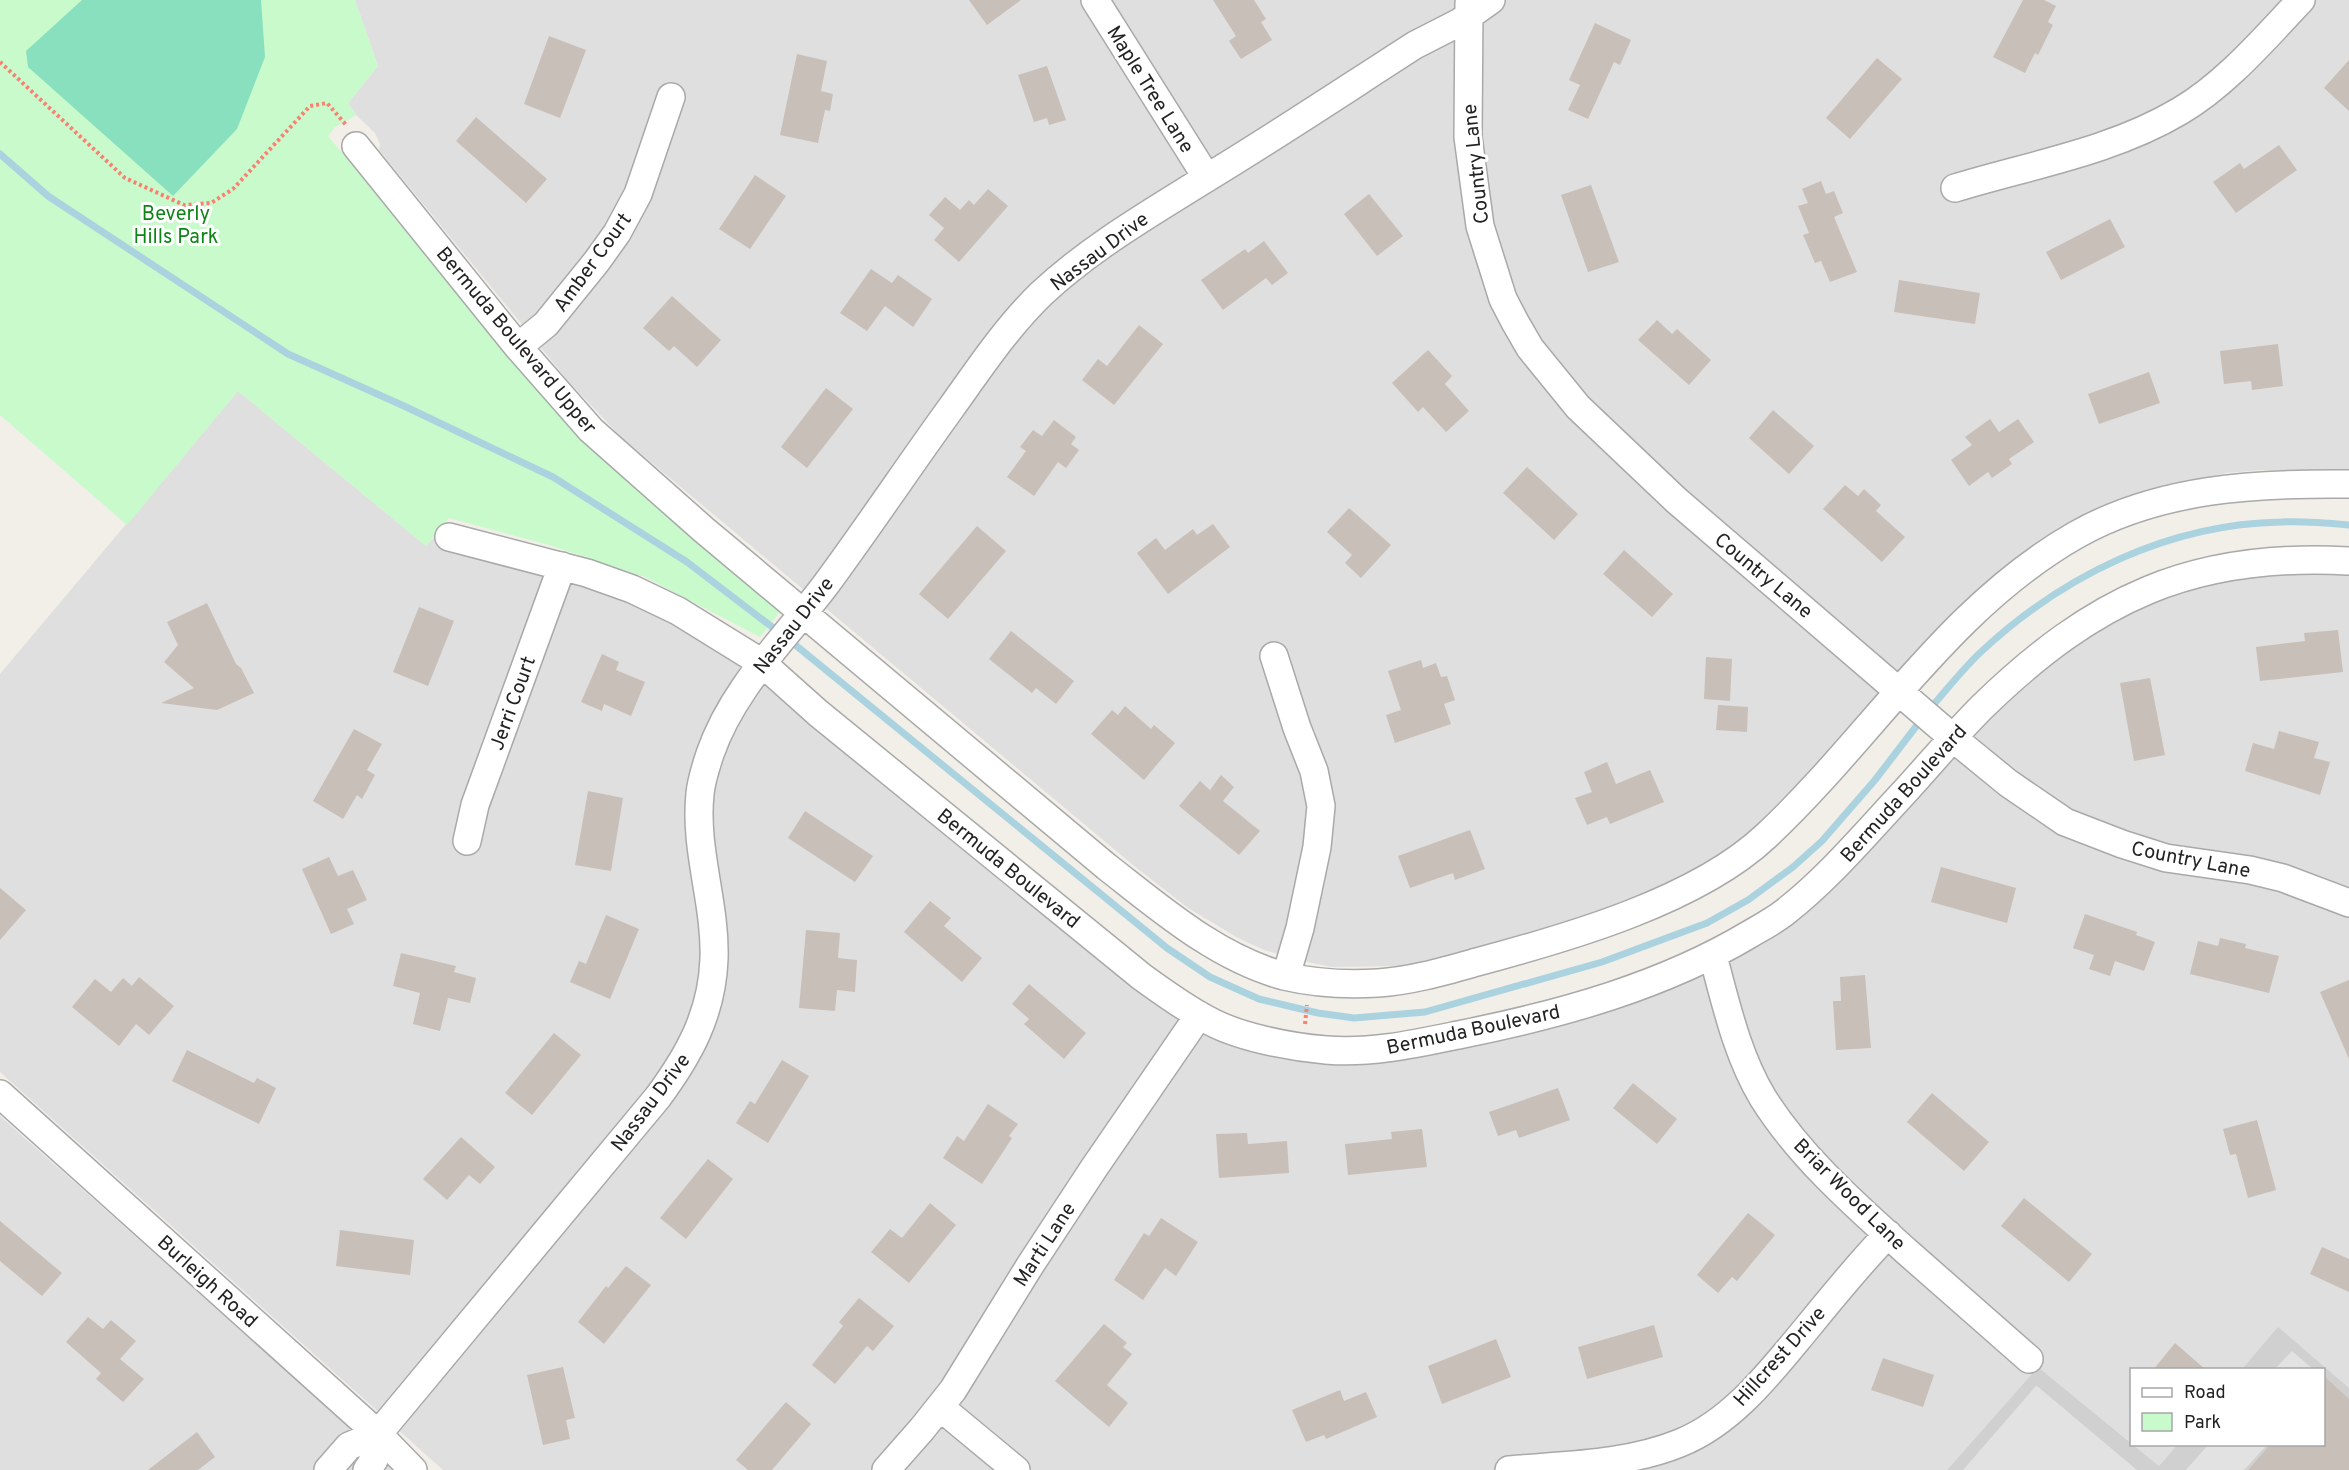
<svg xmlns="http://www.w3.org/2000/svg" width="2349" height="1470" font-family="Overpass,sans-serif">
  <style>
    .residential { fill: #e0dfdf }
    .religious { fill: #d0d0d0 }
    .park { fill: #c8facc }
    .pitch { fill: #88e0be }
    .parking { fill: #e2e2e2 }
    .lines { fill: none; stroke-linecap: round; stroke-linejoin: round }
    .stream { stroke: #aad3df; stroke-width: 7 }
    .building { fill: #c7bfb8 }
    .minor-casing { stroke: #a9a9a9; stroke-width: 30 }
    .path { stroke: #fa8072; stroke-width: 4; stroke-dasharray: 3 3; stroke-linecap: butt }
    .minor { stroke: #fff; stroke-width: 27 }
    .labels { text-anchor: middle; stroke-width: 6; stroke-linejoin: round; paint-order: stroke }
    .street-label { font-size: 20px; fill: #222; stroke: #fff }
    .park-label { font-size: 20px; fill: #0c8416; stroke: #fff }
  </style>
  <rect width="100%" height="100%" fill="#f2efe9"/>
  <path class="residential" d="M355,0H2349V471L2261,470L2226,473L2157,490L2080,520L1754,834L1676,885L1612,908L1464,952L1400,966L1332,967L1312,963L1264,950L1238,938L1188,908L1133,865L622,438L569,382L379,150L380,144L375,133L356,115L348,103L378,66Z
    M238,391L426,546L434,537L527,560L710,635L1181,1010L1366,1057L1747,942L2046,663L2156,595L2243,574L2349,569V1388L2278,1328L2242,1369L2132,1370L2131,1443L2038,1367L1947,1470H443L0,1072V674Z
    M0,1116L398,1470H0Z
    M2133,1445H2177L2159,1466Z"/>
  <path class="religious" d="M2278,1327L2349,1388V1470H1947L2038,1367L2159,1466L2177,1445L2324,1444V1370L2242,1369Z"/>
  <path class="park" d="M0,0H355L378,66L348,103L356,115L335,127L328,136L523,368L785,605L760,637L645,577L549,545L449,518L426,546L238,391L127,525L0,415Z"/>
  <path class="pitch" d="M82,0H261L265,57L237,129L173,196L28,67L26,51Z"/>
  <path class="parking" d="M2292,1351L2313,1369H2275Z
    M2036,1386H2037L2137,1470H1963Z
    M2208,1445V1444L2267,1445L2244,1470H2186Z"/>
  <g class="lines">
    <path class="stream" d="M0,154L48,196L288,354L404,406L553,477L687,562L780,633
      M788,639L1167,948L1210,977L1259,999L1318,1013L1354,1018L1425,1012L1602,962L1707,923L1748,900L1793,867L1822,841L1875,780L1921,720
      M1928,711C1946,691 1963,668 1983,650C2064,575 2169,524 2281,522C2303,521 2327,523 2349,525"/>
  </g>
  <path class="building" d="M969,0H1021L987,25Z
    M1213,0H1254L1266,19L1261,22L1272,40L1241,59L1229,41L1236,36Z
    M2023,0H2044L2056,6L2048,22L2053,25L2038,55L2035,53L2025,73L1993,57Z
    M1595,23L1631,40L1620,65L1614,62L1588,119L1568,110L1580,85L1569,80Z
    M549,36L586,50L560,118L524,104Z
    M797,54L827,61L821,91L833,94L830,111L825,110L818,143L780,135Z
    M1877,58L1902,79L1850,139L1826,118Z
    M2349,60V111L2324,88Z
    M1047,66L1066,120L1049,125L1047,118L1034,122L1018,75Z
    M476,117L547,179L526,203L456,141Z
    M2279,145L2297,170L2236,213L2213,182L2240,163L2244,169Z
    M755,175L786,196L750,249L719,229Z
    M1821,181L1826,194L1834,191L1843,213L1834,217L1857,272L1830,282L1821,261L1815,263L1803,235L1809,233L1798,206L1808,203L1802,189Z
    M1591,185L1619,262L1588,272L1561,195Z
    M988,189L1008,206L959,262L934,240L944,228L929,215L945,197L960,210L969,200L974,205Z
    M1369,194L1403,236L1377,256L1344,214Z
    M2110,219L2125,247L2061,280L2046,252Z
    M1264,241L1288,273L1272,285L1266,278L1223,310L1201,280L1245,249L1248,253Z
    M871,269L892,283L898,275L932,299L913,327L885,306L867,331L840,313Z
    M1899,280L1980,293L1975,324L1894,312Z
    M672,296L721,340L697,367L674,346L669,351L643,328Z
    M1657,320L1672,334L1677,329L1711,360L1689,385L1638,340Z
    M1139,325L1163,344L1114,405L1082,380L1098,359L1107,366Z
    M2278,344L2283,386L2252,390L2251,381L2224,384L2220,351Z
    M1428,350L1452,376L1445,384L1469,411L1446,432L1423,407L1418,412L1392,383Z
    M2149,372L2160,403L2099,424L2088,394Z
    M826,388L853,409L807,468L781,447Z
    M1773,410L1814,446L1789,474L1749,438Z
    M1990,419L1999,432L2018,419L2034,442L2009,459L2012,464L1992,478L1988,472L1969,486L1951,460L1972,445L1965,437Z
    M1054,420L1076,437L1071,444L1079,450L1066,468L1058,462L1034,496L1007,477L1026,451L1020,447L1033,430L1042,436Z
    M1527,467L1578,514L1554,540L1503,493Z
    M1845,485L1858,496L1864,489L1881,505L1876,511L1905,537L1882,562L1823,509Z
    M1349,508L1391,545L1361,578L1345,563L1352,555L1327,532Z
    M1213,524L1230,547L1168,594L1137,553L1156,538L1165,550L1193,529L1197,535Z
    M977,526L1006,551L948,619L919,594Z
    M1624,550L1673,594L1652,617L1603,574Z
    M207,603L236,664L241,668L254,693L217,710L161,703L194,688L164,662L178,645L167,622Z
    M419,607L454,621L428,686L393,672Z
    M2338,630L2343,672L2260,681L2256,647L2305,641L2304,633Z
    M1011,631L1074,681L1056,704L1036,688L1032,693L989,659Z
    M602,654L619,662L616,670L645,682L631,716L604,704L602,711L581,702Z
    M1706,657L1732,659L1730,701L1704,699Z
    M1421,660L1423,668L1436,663L1441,677L1447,676L1455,700L1444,704L1451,724L1395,743L1386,715L1401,710L1388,671Z
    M2150,678L2165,755L2134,761L2120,683Z
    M1718,705L1748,707L1747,732L1716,730Z
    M1125,706L1151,729L1154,725L1175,743L1144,780L1091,734L1112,710L1118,715Z
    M354,729L382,744L367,770L375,775L362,799L357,795L343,819L313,801Z
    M2279,731L2319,742L2314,758L2330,762L2320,795L2245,771L2253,743L2274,749Z
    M1607,762L1616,784L1650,770L1664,802L1610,824L1607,817L1587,825L1575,798L1592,792L1584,772Z
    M1221,775L1234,787L1223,801L1260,831L1239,855L1179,806L1200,781L1210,790Z
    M588,791L623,798L611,871L575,865Z
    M805,811L873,856L855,882L788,838Z
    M1470,830L1485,869L1455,880L1453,873L1410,888L1398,856Z
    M329,857L338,876L353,870L367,900L347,909L354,924L331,934L302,869Z
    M1941,867L2016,888L2007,923L1931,902Z
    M0,888L26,910L0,940Z
    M930,901L951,918L944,926L982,958L962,982L904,932Z
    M2085,914L2137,932L2136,935L2155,942L2144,971L2115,961L2110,976L2089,969L2094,955L2073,948Z
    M606,915L639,929L610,999L570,982L579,961L586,964Z
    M806,930L840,933L838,958L857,960L855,992L837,990L835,1011L799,1008Z
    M2220,938L2246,944L2245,948L2279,956L2269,993L2190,974L2198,941L2218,946Z
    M401,953L456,966L454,972L476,978L470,1003L448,998L440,1031L413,1024L420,993L393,986Z
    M1865,975L1871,1048L1836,1050L1833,1001H1841L1840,977Z
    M139,977L174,1006L149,1035L136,1024L119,1046L72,1007L95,979L111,992L123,978L132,986Z
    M2349,980V1059L2320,992Z
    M1029,984L1086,1033L1064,1059L1024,1024L1029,1019L1012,1004Z
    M554,1033L581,1055L532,1115L505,1093Z
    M187,1050L254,1083L257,1078L276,1088L259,1124L172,1081Z
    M782,1060L809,1076L768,1143L736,1123L750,1101L755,1104Z
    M1633,1083L1677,1119L1657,1144L1613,1108Z
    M1558,1088L1570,1120L1519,1138L1516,1130L1498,1136L1489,1112Z
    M1932,1093L1989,1142L1964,1171L1907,1122Z
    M988,1104L1018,1124L1009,1136L1012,1138L982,1184L943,1158L957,1136L964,1141Z
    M2257,1120L2276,1190L2248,1198L2236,1154L2230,1155L2223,1129Z
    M1422,1129L1427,1167L1348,1175L1345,1144L1392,1139L1391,1132Z
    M1247,1133L1248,1144L1287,1141L1289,1173L1219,1178L1216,1134Z
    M461,1137L495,1167L480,1184L469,1175L447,1200L423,1179Z
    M708,1159L733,1179L686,1239L660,1218Z
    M2024,1198L2092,1254L2069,1282L2001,1226Z
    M930,1203L956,1225L909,1283L871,1252L890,1229L902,1238Z
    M1748,1213L1775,1235L1737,1281L1732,1277L1718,1293L1697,1275Z
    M1161,1218L1198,1242L1176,1276L1165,1268L1143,1300L1114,1280L1144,1233L1149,1236Z
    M0,1221L62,1273L42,1296L0,1261Z
    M340,1230L414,1240L410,1275L336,1266Z
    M2322,1247L2349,1259V1292L2310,1274Z
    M626,1266L651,1285L604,1344L578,1322L606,1286L608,1288Z
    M859,1298L894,1326L873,1351L867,1346L835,1384L812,1365L843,1326L839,1322Z
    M88,1317L103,1329L111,1320L136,1341L120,1359L144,1379L123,1402L96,1379L101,1373L66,1342Z
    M1104,1324L1127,1343L1123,1347L1132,1354L1107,1385L1128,1403L1109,1427L1055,1381Z
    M1654,1325L1663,1357L1587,1379L1578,1347Z
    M1496,1339L1511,1377L1442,1404L1428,1366Z
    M2175,1343L2206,1370H2153Z
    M1883,1358L1934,1375L1923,1407L1871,1390Z
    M563,1367L575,1418L566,1420L570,1439L543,1445L527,1375Z
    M2324,1376L2349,1399V1470H2248L2271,1444H2324Z
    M1340,1390L1344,1401L1366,1392L1377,1417L1326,1439L1324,1435L1306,1442L1292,1410Z
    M786,1402L811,1424L772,1470H748L736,1460Z
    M197,1432L215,1457L198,1470H148Z"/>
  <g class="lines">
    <defs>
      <path id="minor" d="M1095,0L1207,178
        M1469,3L1468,137L1480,226L1503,299L1515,322L1530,348L1578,407L1676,500L1953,738L2008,783L2065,822L2122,844L2166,858L2250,870L2283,878L2349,903
        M356,146L518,347L591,430L704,530L1107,867C1161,909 1217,958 1284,976C1314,983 1347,985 1378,983C1411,981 1445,971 1477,962C1567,938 1697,901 1766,836C1871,738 1948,608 2076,535C2159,488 2255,483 2349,484
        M1955,188C2030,165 2111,152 2180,111C2226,84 2264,39 2301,0
        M518,347L546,324L597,261L617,233L638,194L671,97
        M449,537L587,573L632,589L678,611L762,663L818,713L1142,977C1163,992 1183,1007 1206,1019C1237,1037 1290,1047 1326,1050C1372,1054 1419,1043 1463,1034C1562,1014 1663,986 1750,934C1762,927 1775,920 1785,912C1827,879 1862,838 1898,799C1926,769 1953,736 1982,707C2093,599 2192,552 2349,561
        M1274,656L1297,728L1314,771L1321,806L1317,847L1300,928L1286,976
        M467,841L475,805L562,566
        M1713,956C1726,1004 1737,1055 1763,1098C1800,1157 1855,1205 1906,1251C1947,1287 1988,1323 2029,1359
        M0,1094L378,1434L413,1470
        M940,1407L1016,1470
        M328,1470L349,1446L378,1434L658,1097C689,1055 712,1014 714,959C716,904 694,849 700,794C701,781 706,766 710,754C733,687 786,638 827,583C869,526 909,466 951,408C979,369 1006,328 1041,294C1090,248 1149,214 1205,179C1276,136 1345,90 1415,45L1460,22L1491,0
        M367,1470L374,1460L378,1434
        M886,1470L922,1429L953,1390L1029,1267L1094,1168L1199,1015
        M1509,1470C1565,1465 1626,1465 1680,1443C1733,1422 1772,1370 1807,1328C1833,1296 1859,1264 1888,1234"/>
    </defs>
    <use href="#minor" class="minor-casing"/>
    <path class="path" d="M0,62L125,178L184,205L211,203L233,189L310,106L327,103L347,126
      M1305,1024L1307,1005"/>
    <use href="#minor" class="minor"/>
  </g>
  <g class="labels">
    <g class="street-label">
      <text transform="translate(1151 89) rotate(58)" y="7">Maple Tree Lane</text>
      <text transform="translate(1475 164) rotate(-96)" y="7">Country Lane</text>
      <text transform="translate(1099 251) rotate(-37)" y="7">Nassau Drive</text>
      <text transform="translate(592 262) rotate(-54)" y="7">Amber Court</text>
      <text transform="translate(517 340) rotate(50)" y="7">Bermuda Boulevard Upper</text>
      <text transform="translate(1764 575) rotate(40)" y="7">Country Lane</text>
      <text transform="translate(793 625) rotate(-52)" y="7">Nassau Drive</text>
      <text transform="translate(512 703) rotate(-70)" y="7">Jerri Court</text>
      <text transform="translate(1903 793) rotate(-48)" y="7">Bermuda Boulevard</text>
      <text transform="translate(2191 859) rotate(11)" y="7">Country Lane</text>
      <text transform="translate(1009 868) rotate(39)" y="7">Bermuda Boulevard</text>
      <text transform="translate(1473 1029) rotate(-12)" y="7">Bermuda Boulevard</text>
      <text transform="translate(650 1102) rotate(-53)" y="7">Nassau Drive</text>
      <text transform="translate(1850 1194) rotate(45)" y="7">Briar Wood Lane</text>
      <text transform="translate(1044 1244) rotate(-57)" y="7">Marti Lane</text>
      <text transform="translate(208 1281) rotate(42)" y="7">Burleigh Road</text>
      <text transform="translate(1779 1356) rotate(-48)" y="7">Hillcrest Drive</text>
    </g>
    <g class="park-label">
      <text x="176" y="220">Beverly<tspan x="176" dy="23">Hills Park</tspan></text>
    </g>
  </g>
  <rect x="2130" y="1368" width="195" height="78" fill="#ffffff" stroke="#a7a7a7" stroke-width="1.5"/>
  <rect x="2142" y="1388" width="30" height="9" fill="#ffffff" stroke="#a7a7a7" stroke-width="1.5"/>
  <text x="2184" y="1398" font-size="18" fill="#222222">Road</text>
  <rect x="2142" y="1413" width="30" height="18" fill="#c8facc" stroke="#a7a7a7" stroke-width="1.5"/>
  <text x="2184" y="1428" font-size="18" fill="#222222">Park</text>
</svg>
